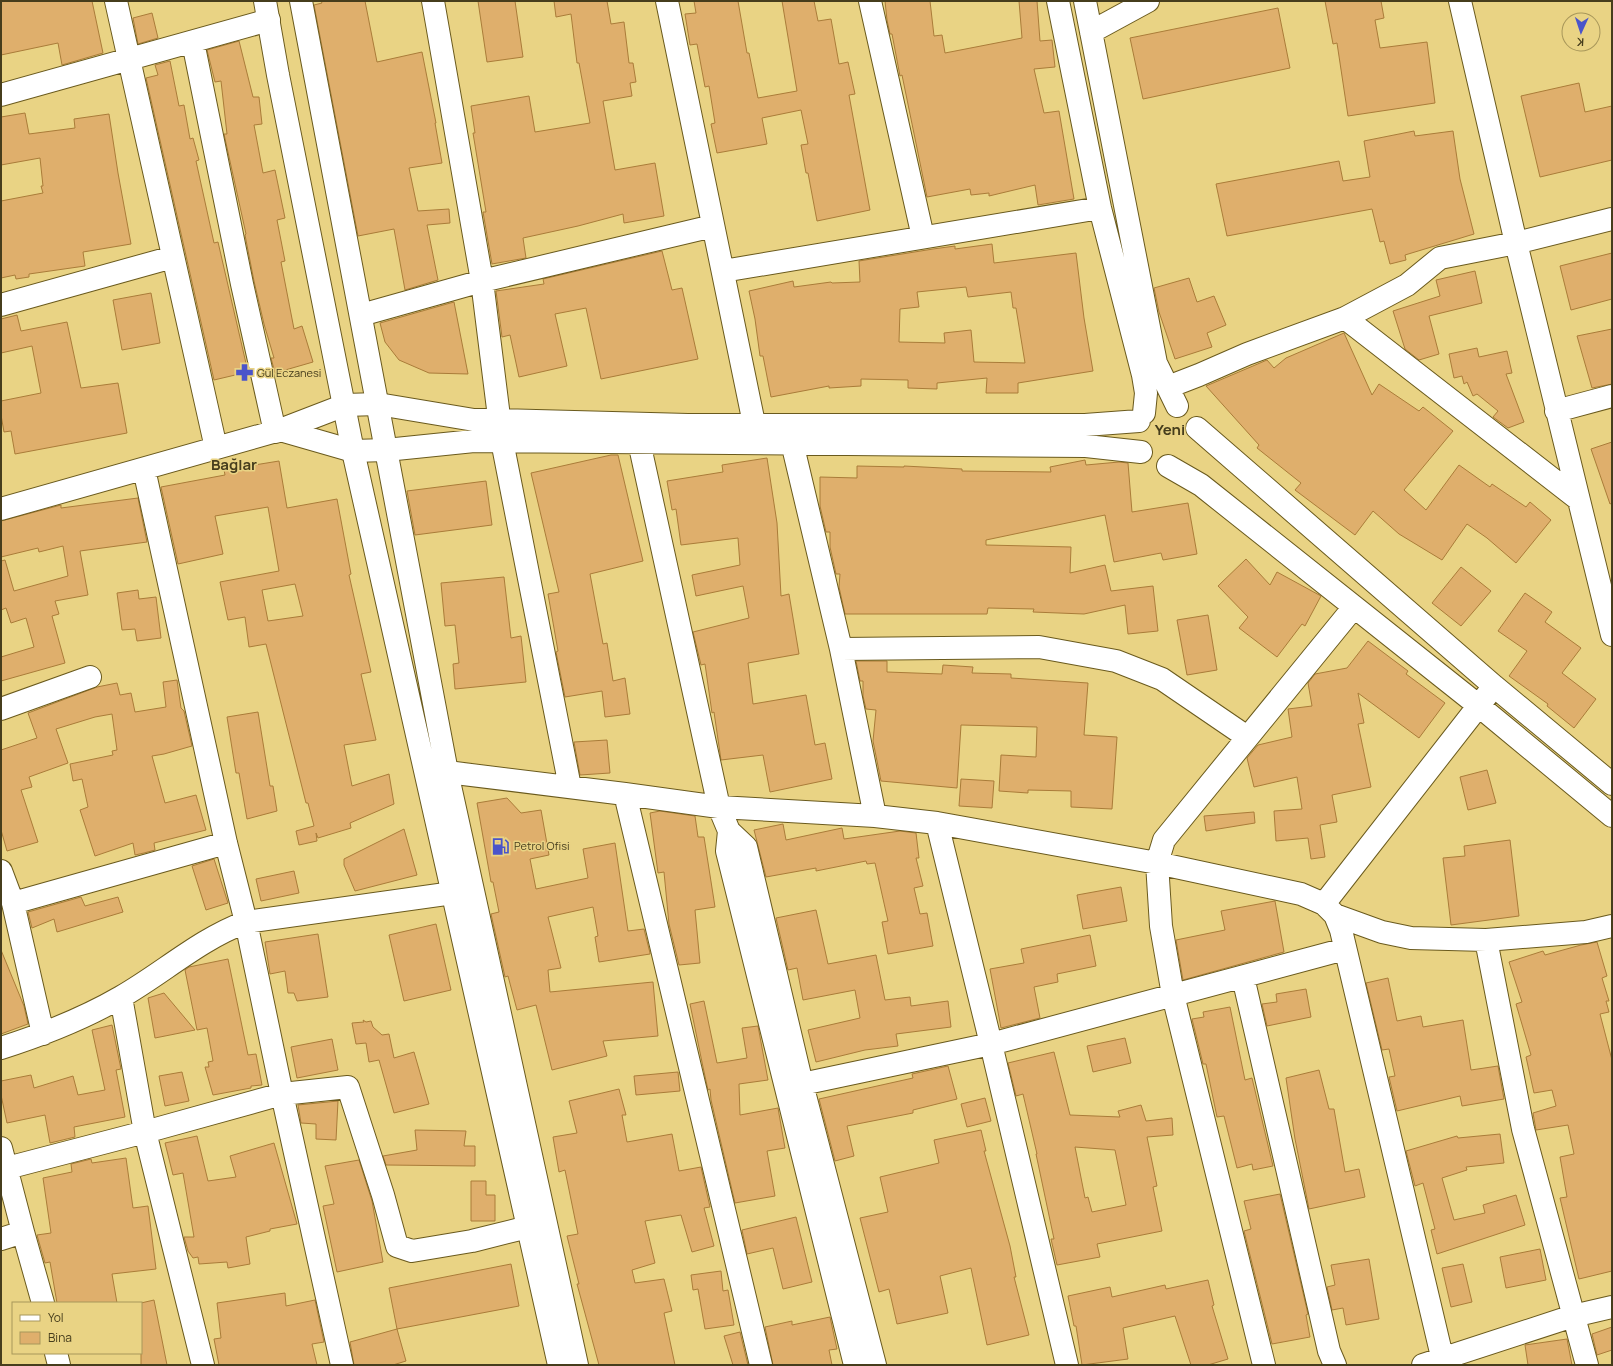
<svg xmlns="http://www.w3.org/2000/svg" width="1613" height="1366" font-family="Manrope,sans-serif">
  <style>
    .building { fill: #dfaf6c; stroke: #aa7c39; fill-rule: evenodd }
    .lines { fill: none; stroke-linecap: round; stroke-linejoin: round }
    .minor-casing { stroke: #6a5a1d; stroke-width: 24 }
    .major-casing { stroke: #6a5a1d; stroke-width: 24 }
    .minor { stroke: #fff; stroke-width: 22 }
    .major { stroke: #fff; stroke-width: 22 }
    .labels { text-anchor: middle; stroke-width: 3; stroke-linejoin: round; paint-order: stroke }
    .poi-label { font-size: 11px; fill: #463d1c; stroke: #e9d384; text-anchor: start }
    .district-label { font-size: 15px; font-weight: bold; fill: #463d1c; stroke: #e9d384 }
  </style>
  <rect width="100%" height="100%" fill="#e9d384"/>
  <path class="building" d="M1,1H92L103,53L62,65L58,43L1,55Z
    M321,1H365L377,62L422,52L436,123H435L442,163L409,168L418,211L449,209L450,223L427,225L438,280L405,290L394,229L358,236L314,5L322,3Z
    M478,1H515L523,57L487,62Z
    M554,1H607L611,24L624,22L629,63H633L636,82L630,83L632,96L603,101L615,170L655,163L664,216L624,223L623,214L578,226L523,238L526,258L492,264L483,212H486L473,133H475L471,106L529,96L535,132L590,123L579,63H577L571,14L556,17Z
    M694,1H738L747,53H749L758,98L797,91L782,1H814L818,21L831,19L839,64L848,62L855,94L849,95L870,210L817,221L808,173H806L801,145L808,144L801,110L762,118L767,144L717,153L711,124L715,123L709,86L705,87L697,44L690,45L685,14L696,13Z
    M885,1H930L934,36L942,35L945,53L1022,38L1019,1H1037L1040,41L1052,40L1055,67L1034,69L1044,113L1059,111L1074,199L1038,205L1035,185L989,196V193L971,195L970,189L927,197L902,75L900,76L892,34H890L887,20Z
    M1325,1H1381L1384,18L1375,20L1380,48L1427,42L1435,103L1348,116L1337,43L1333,44Z
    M1278,8L1290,68L1143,99L1130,38Z
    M152,13L158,38L138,44L133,18Z
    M239,41L253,97H259L262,124L254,125L263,173L275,170L285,218L277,220L285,261L281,262L294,329L302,326L313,362L275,373L271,358H274L264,324L254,281L245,235L246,234L224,134H227L221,81L215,82L207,50Z
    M170,61L179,106L184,105L190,139L193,138L199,160L196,161L214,243L218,242L248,372L214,380L146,78L158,75L155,65Z
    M1579,83L1585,112L1612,106V160L1540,177L1521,96Z
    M25,113L29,134L75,128L74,119L109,114L118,173L131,244L83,252L85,266L29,274V277L16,279L15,275L1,278V201L43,193L41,186H43L40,158L1,165V117Z
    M1414,131L1415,136L1453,131L1460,179L1474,234L1405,255L1406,260L1390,264L1384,241L1380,242L1372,209L1227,236L1216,184L1339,161L1343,181L1370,177L1364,141Z
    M992,244L994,263L1076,253L1084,318L1093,371L1018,383V393H986L987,378L937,383V389L908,388V380L861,379V386L829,388V386L771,397L763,356H760L755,319L749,291L793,281L794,287L831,282L832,283L860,282L859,261L933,249L955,246V249ZM966,287L968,297L1011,292L1013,308H1016L1025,363L974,362L971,330L944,333L945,343L899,342L900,309L919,307L917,292Z
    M662,251L672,290L682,288L698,359L601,379L586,308L555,314L567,366L519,377L510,335L502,337L496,291L544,284L543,279Z
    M1612,253V299L1571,310L1560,266Z
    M1475,271L1482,303L1429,316L1439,354L1419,360L1405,349L1393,311L1440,296L1436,280Z
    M1189,278L1197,302L1214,296L1226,325L1207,333L1212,347L1175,359L1159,312L1154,288Z
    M151,293L160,343L122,350L113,300Z
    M454,302L468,374L429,373L399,360L385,342L380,323Z
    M17,315L21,331L67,322L81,388L118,383L127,433L15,454L11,431L4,432L1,415V401L41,393L32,346L1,353V319Z
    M1612,329V384L1592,388L1577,336Z
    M1344,333L1372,395L1379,384L1419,411L1423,407L1453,431L1404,490L1426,510L1459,465L1490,487L1492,484L1526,507L1530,502L1551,520L1516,563L1487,538L1467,524L1442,560L1399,534L1373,511L1355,535L1295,490L1301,483L1257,448L1259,445L1206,386L1267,360L1274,368L1286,358Z
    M1477,348L1479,357L1507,351L1512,373L1506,374L1524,422L1508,428L1493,417L1498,411L1477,394L1473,396L1467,382L1464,384L1462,376L1454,378L1449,354Z
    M1612,442V503L1610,504L1591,449Z
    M611,455H618L643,561L590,574L603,644L607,643L613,681L625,678L630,714L605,717L602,691L565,697L556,652L558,651L548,594L559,592L531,473Z
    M767,458L777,523L781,596L789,594L799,654L748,663L753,704L806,695L815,745L825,743L832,779L770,792L763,755L721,760L714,712L712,713L705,664L701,665L693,632L749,618L743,586L696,596L692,575L740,565L738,538L681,545L676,509L672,510L667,481L723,472L722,465Z
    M1085,460L1086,465L1119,462L1128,463L1132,512L1188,503L1197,554L1163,560L1161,553L1114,562L1105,515L986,540V545L1071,547L1070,573L1105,565L1111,591L1153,586L1158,631L1128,634L1125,605L1084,614L1033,612L1034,609L988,608L987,614H845L839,587L840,574H836L830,547V532H826L820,506V477L857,478V466L904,467V466L962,469V471L1051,472L1050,467Z
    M279,461L287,508L337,499L351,574L349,575L371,672L361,674L376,740L344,745L352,786L389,774L394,804L350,823L351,828L318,838L316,833L317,841L299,845L296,831L314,826L308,803H306L266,644L249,647L245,617L228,620L220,582L279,571L268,507L215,516L223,554L178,564L161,487L225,475L224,470ZM295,584L303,616L268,621L262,590Z
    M486,481L492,525L415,535L407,491Z
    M138,498L147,542L80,551L88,595L55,601L59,614L52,616L65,663L1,681V657L34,647L26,618L11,623L6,608L1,610V561L5,560L14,591L68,576L63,546L39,552L38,548L1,557V521L61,505V508Z
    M1246,559L1270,585L1277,572L1321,596L1305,626L1302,624L1277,657L1239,628L1248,617L1218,586Z
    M1461,567L1491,591L1461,626L1432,603Z
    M504,577L511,638L521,636L526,682L455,689L453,664L459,663L455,625L445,626L441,583Z
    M138,590L139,599L156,597L161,638L137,641L135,629L122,630L117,593Z
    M1525,593L1552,612L1545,622L1581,648L1562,673L1596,699L1574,728L1547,706L1548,704L1509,676L1527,651L1498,631Z
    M1208,615L1217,670L1187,675L1177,620Z
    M1368,641L1408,671L1406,674L1445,703L1419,738L1358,693L1364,723L1358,724L1371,787L1332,795L1337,822L1320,825L1325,857L1311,859L1308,838L1276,841L1274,811L1302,809L1297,777L1254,787L1247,758L1258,745L1292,737L1288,709L1312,706L1308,683L1315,674L1347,668Z
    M856,661H887V672L942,674L943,665L973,667L972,673L1011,674V678L1088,683L1084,735L1117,737L1112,809L1071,807V791L1028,790V793L999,791L1001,755L1036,757L1037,727L961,725L957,788L881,781L873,741L876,710L866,709L863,696V681H860Z
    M177,680L181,708L184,711L192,746L164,754L152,756L165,803L196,795L206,830L154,843L155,850L144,853L135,855L133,843L95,856L80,810L88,807L82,779L73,781L70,764L113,755L112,751L117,750L112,714L95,717L56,729L68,763L29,777L32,787L21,790L38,842L7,851L1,830V750L37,738L28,713L97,687L117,683L120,695L131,693L135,712L166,707L163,682Z
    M258,712L270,786H273L277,811L247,819L239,773H236L227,717Z
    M607,740L610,773L580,775L574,742Z
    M1487,770L1496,803L1468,810L1460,777Z
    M961,779L994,781L992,808L959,806Z
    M507,798L521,813L541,810L549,855L530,859L536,889L588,878L583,849L615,843L628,931L644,929L650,953V954L599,962L595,937L598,936L593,907L548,917L561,968L548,970L550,992L653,982L658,1036L603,1041L607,1056L552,1070L536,1005L517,1010L508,976L505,977L491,914L499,912L493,882H491L477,803Z
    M660,811L695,816L698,837H704L715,907L695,910L700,963L679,965L669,924L664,872L658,873L650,813Z
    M1254,812L1255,823L1206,831L1204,816Z
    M783,824L786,840L842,828L844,839L900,831L916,833L919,858H916L923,886L914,888L920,914L927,913L933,946L888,954L882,922L888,921L875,863L867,864L866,861L816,871V868L766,877L754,830Z
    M404,829L417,875L355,891L344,865V859Z
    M1510,840L1519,916L1451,925L1443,858L1465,856L1464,846Z
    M214,859L228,903L206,910L192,866Z
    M294,871L299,893L261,901L256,879Z
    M1121,887L1127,921L1083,929L1077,895Z
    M81,897L85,906L118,897L123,912L57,932L54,919L32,928L28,912Z
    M1275,901L1284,952L1183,980L1176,940L1225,930L1221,911Z
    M816,910L828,964L876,955L885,1000L910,997L911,1006L948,1001L951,1027L896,1034L898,1046L865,1050L816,1062L808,1030L860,1018L855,990L803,1000L797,968L788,970L776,918Z
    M436,924L451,990L404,1001L389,935Z
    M318,934L328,997L297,1001L294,993H288L285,971L270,974L265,942Z
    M1090,935L1096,966L1057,974L1058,982L1034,987L1040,1018L1001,1028L990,969L1024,963L1021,949Z
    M1597,942L1607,976L1602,978L1609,1001H1606L1609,1012L1600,1014L1612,1060V1271L1579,1279L1560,1198L1567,1197L1560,1157L1574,1154L1568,1125L1536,1130L1533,1113L1556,1106L1552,1090L1534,1093L1526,1057L1531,1055L1516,1004L1522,1002L1509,962L1543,951L1545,955L1581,945Z
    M1,950L24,1006L28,1024L1,1034Z
    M228,959L248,1055L256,1054L262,1085L251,1086V1088L213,1095L205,1067H209L208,1062L213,1061L207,1028L197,1030L185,970L189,967Z
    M1388,978L1397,1021L1421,1016L1423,1027L1463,1020L1471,1070L1498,1066L1504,1099L1462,1106L1460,1096L1397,1111L1389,1077L1395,1076L1389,1049L1382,1050L1366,983Z
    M1306,989L1311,1017L1267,1026L1262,1004L1277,1002L1276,994Z
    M164,993L195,1030L155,1038L148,998Z
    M704,1001L717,1063L747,1058L742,1028L758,1026L768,1080L739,1084L740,1115L778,1108L785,1148L767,1151L775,1196L735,1203L711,1100L710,1089L708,1090L703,1067L690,1004Z
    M1230,1007L1245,1080L1252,1078L1273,1166L1253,1170L1252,1164L1237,1168L1224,1116L1217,1117L1206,1064H1203L1192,1019L1204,1017L1203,1012Z
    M363,1020L366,1022L371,1021L373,1027L382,1035L389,1034L394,1058L414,1052L429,1104L394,1113L379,1060L369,1062L366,1043L356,1044L352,1023L364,1022Z
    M112,1025L121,1069L116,1070L125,1117L74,1127L75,1137L50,1143L45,1115L7,1123L1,1095V1081L31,1075L34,1088L73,1076L78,1095L105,1090L92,1030Z
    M1125,1038L1131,1063L1093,1072L1087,1046Z
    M332,1039L338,1070L297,1078L291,1047Z
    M1054,1052L1070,1115L1120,1117L1118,1111L1141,1105L1146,1121L1172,1118L1173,1135L1147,1137L1157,1186L1153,1187L1162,1231L1097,1244L1100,1257L1057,1265L1051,1239H1054L1036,1154H1037L1023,1094L1016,1096L1008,1063ZM1075,1147L1115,1150L1126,1205L1092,1212L1088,1197L1085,1198Z
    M948,1066L957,1099L913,1110V1113L847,1126L854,1156L835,1161L819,1099L913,1078L912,1074Z
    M1319,1070L1329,1109H1334L1345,1172L1359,1169L1365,1197L1309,1209L1295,1139L1286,1078Z
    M182,1072L189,1101L165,1106L159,1076Z
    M678,1072L680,1091L636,1095L634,1076Z
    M619,1089L626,1115H622L627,1142L672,1134L679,1171L701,1167L710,1207L704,1208L714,1246L692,1252L681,1215L645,1221L655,1263L632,1270L635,1283L664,1279L672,1311L664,1313L675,1365H599L577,1284H579L567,1236L578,1234L565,1170L559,1172L553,1137L577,1133L569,1101Z
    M985,1098L991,1121L967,1127L961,1104Z
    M338,1101L336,1140L316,1139V1124L301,1123L298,1105Z
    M415,1130L466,1131L464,1146H475V1166L386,1165L383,1156L417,1150Z
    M981,1130L986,1151H984L1010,1246L1016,1277H1014L1029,1335L987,1345L971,1268L940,1276L948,1313L897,1324L889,1289L879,1292L860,1218L888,1212L880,1177L939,1163L934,1140Z
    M1500,1134L1504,1163L1466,1167L1467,1170L1442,1178L1454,1220L1485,1213L1483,1205L1516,1195L1525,1225L1437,1254L1431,1230L1435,1229L1423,1183L1415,1186L1406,1151L1457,1136L1458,1138Z
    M197,1136L208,1181L236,1177L230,1156L274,1143L297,1224L270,1229V1231L246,1237L250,1264L228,1268L227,1262L199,1264L198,1257L193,1258L188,1251L184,1237H194L183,1173L173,1175L165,1143Z
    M126,1158L133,1208L148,1206L156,1269L112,1274L117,1303H57L50,1262L45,1263L37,1235L51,1233L43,1178L72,1172L71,1164L91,1159L92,1163Z
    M359,1160L372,1201L383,1262L337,1272L323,1206L334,1204L325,1166Z
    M471,1181H486V1195H495V1221H471Z
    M1280,1194L1308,1314L1306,1315L1310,1337L1272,1344L1244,1231L1251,1229L1244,1201Z
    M796,1217L812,1282L783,1289L773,1248L747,1254L742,1230Z
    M1540,1249L1546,1280L1506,1288L1500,1257Z
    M1369,1259L1379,1319L1346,1325L1343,1308L1332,1310L1327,1287L1335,1285L1331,1265Z
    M511,1264L519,1306L397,1329L389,1288Z
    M1463,1264L1472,1302L1451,1307L1442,1268Z
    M721,1271L723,1291L728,1290L734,1325L705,1329L698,1289L693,1290L691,1275Z
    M1208,1280L1214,1305L1212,1306L1228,1359L1208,1365H1191L1175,1316L1123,1328L1128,1359L1082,1365L1076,1326H1074L1068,1296L1110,1287L1112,1297L1165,1285L1166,1289Z
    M285,1293L286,1306L315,1300L324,1342L312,1344L317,1365H219L214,1339L221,1338L217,1303Z
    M154,1300L167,1365H141V1303Z
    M830,1317L837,1349L829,1350L832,1365H773L765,1327L792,1321V1325Z
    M1612,1327V1350L1597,1355L1592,1334Z
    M397,1329L406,1361L393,1365H354L350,1342Z
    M740,1332L748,1365H733L724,1336Z
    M1567,1339L1572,1365H1528L1525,1345Z"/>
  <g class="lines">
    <defs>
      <path id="minor" d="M116,1L216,448
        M433,1L482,281L502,441L570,787
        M667,1L757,438
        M870,1L923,237
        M1058,1L1100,208L1143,375L1146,393L1144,413
        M1085,1L1156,363L1177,406
        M1460,1L1516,243L1612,635
        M1091,32L1148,1
        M193,42L242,284L275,432
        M1,95L269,20
        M723,271L1100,208
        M1,305L173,257
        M361,315L482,281L713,226
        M1345,318L1578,499
        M1168,387L1199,375L1247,354L1345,318L1407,285L1440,258L1516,243L1612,219
        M1556,411L1612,396
        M1197,428L1494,686L1612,784
        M280,430L353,451L386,450L474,441L1086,446L1141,452
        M789,430L841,649L875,816
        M639,442L719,807L729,831L746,847L802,1084L875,1365
        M1168,466L1201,485L1479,706L1612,816
        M144,469L226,843L246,922L282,1094L342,1365
        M1,509L280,430L345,405L378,404L474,420H500L688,425H1085L1139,421
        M841,649L1039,647L1116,661L1162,679L1247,737
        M1,709L90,677
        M447,772L625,794L719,807L875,816L937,823L1157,863L1301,894L1324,904L1335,915L1341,930L1444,1365
        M625,794L761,1365
        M937,823L991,1044L1067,1365
        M729,831L727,851L855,1365
        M1,871L13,903L43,1034
        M13,903L226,843
        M1324,904L1487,695
        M1335,915L1382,932L1411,938L1486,940L1586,932L1612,926
        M1486,940L1523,1129L1587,1365
        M1243,977L1329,1351L1335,1365
        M121,997L145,1132L203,1365
        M1,1048C42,1035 83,1019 121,997C163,973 200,939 246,922L453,893
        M802,1084L991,1044L1345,949
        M1,1148L23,1232L43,1303
        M7,1168L145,1132L282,1094L348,1087L383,1195L397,1246L412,1251L472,1241L528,1227
        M1,1239L23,1232
        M56,1353L59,1365
        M1264,1365L1173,995L1161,926L1157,863L1164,840L1354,607
        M1423,1365L1573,1316L1612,1307"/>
      <path id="major" d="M265,1L278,75L353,451L559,1365
        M301,1L447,772L577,1365"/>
    </defs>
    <use href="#minor" class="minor-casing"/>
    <use href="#major" class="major-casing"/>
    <use href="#minor" class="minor"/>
    <use href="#major" class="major"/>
  </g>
  <defs>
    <symbol id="pharmacy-bare" viewBox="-9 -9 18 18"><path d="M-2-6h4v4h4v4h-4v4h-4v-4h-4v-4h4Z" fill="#4a54ca" stroke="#e9d384" stroke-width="2.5" paint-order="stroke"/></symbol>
    <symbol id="fuel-bare" viewBox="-9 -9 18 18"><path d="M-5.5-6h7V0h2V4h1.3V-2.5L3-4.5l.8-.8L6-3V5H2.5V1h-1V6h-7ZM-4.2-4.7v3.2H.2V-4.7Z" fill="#4a54ca" stroke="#e9d384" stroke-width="2.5" paint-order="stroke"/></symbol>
  </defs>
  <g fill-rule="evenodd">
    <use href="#pharmacy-bare" x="232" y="360" width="25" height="25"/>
    <use href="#fuel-bare" x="488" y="834" width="25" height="25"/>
  </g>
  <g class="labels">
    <g class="poi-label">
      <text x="257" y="377">Gül Eczanesi</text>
      <text x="514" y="850">Petrol Ofisi</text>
    </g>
    <g class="district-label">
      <text x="1170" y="435">Yeni</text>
      <text x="234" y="470">Bağlar</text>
    </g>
  </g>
  <rect width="1613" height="1366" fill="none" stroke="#463d1c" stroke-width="4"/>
  <rect x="12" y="1302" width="130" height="52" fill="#e9d384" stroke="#a8975a"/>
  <rect x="20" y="1315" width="20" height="6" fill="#ffffff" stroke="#a8975a"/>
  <text x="48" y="1322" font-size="12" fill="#463d1c">Yol</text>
  <rect x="20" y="1332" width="20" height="12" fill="#dfaf6c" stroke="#a8975a"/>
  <text x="48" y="1342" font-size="12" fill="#463d1c">Bina</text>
  <g transform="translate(1581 32) rotate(183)"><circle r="19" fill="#e9d384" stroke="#a8975a"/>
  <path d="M0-3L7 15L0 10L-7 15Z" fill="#4a54ca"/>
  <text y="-6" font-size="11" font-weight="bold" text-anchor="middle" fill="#463d1c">K</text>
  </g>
</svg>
